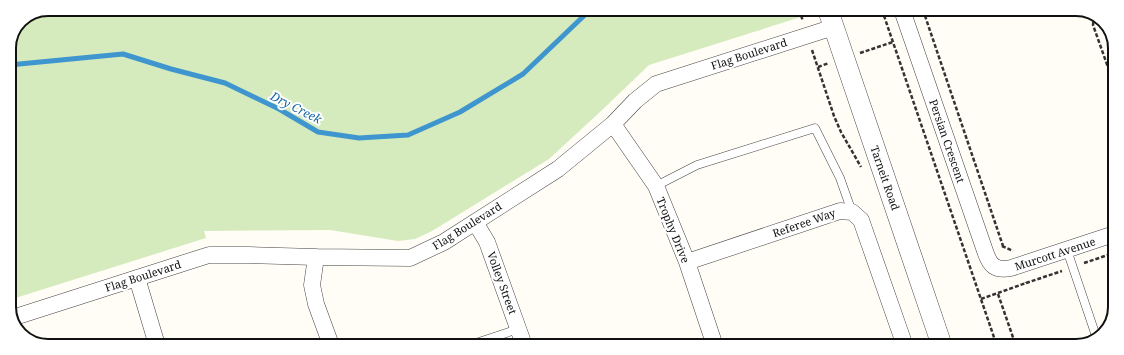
<svg xmlns="http://www.w3.org/2000/svg" width="1124" height="355" font-family="'Noto Serif',serif">
  <style>
    .green { fill: #d5ebbd }
    .lines { fill: none; stroke-linecap: round; stroke-linejoin: round }
    .stream { stroke: #3f96cf; stroke-width: 5 }
    .building { fill: #5a524d }
    .service-casing { stroke: #444; stroke-width: 9 }
    .minor-casing { stroke: #444; stroke-width: 17 }
    .tertiary-casing { stroke: #444; stroke-width: 21 }
    .path { stroke: #333; stroke-width: 2.5; stroke-dasharray: 4 2; stroke-linecap: butt }
    .service { stroke: #fff; stroke-width: 8 }
    .minor { stroke: #fff; stroke-width: 16 }
    .tertiary { stroke: #fff; stroke-width: 20 }
    .labels { text-anchor: middle; stroke-width: 4; stroke-linejoin: round; paint-order: stroke }
    .street-label { font-size: 11px; fill: #111; stroke: #fff }
    .water-label { font-size: 12px; font-style: italic; fill: #1768a6; stroke: #fff }
    .rim { fill: none; stroke: #111; stroke-width: 2 }
  </style>
  <rect width="100%" height="100%" fill="#fffdf5"/>
  <path class="green" d="M48,9L802,10L804,16L649,65L600,112L549,159L432,231L415,239L398,241L330,230L204,231L206,238L9,300V48L21,20Z"/>
  <g class="lines">
    <path class="stream" d="M9,65L123,54L171,69L225,83L279,109L318,132L359,138L408,135L460,112L523,74L590,10"/>
  </g>
  <path class="building" d="M1031,10H1046L1044,16Z
    M1053,10H1072L1069,17Z"/>
  <g class="lines">
    <defs>
      <path id="service" d="M656,186L697,165L815,128L840,178L852,212
        M1067,250L1097,339
        M470,345L518,329"/>
      <path id="minor" d="M902,10L985,251C990,266 995,271 1011,268L1114,234
        M613,124L656,186L687,262L715,346
        M475,222L487,242L524,345
        M316,257L312,285L316,304L331,345
        M687,262L840,211L852,212L861,220L905,346
        M137,278L157,345
        M12,318L209,255H249L316,257L410,258L444,242L558,169L613,124L635,101L656,84L834,27"/>
      <path id="tertiary" d="M828,10L942,346"/>
    </defs>
    <use href="#service" class="service-casing"/>
    <use href="#minor" class="minor-casing"/>
    <use href="#tertiary" class="tertiary-casing"/>
    <path class="path" d="M799,10L803,21
      M882,10L997,346
      M923,10L1003,246
      M1094,16L1093,25L1115,87
      M812,50L834,116L841,132L861,167
      M860,53L893,42
      M818,67L829,63
      M1002,246L1013,251
      M1084,263L1114,253
      M1026,283L1062,271
      M998,294L1016,346
      M981,299L1026,283V282"/>
    <use href="#service" class="service"/>
    <use href="#minor" class="minor"/>
    <use href="#tertiary" class="tertiary"/>
  </g>
  <g class="labels">
    <g class="street-label">
      <text transform="translate(749 54) rotate(-18)" y="4">Flag Boulevard</text>
      <text transform="translate(947 141) rotate(71)" y="4">Persian Crescent</text>
      <text transform="translate(885 178) rotate(71)" y="4">Tarneit Road</text>
      <text transform="translate(804 223) rotate(-19)" y="4">Referee Way</text>
      <text transform="translate(467 226) rotate(-32)" y="4">Flag Boulevard</text>
      <text transform="translate(673 230) rotate(68)" y="4">Trophy Drive</text>
      <text transform="translate(1055 254) rotate(-18)" y="4">Murcott Avenue</text>
      <text transform="translate(143 276) rotate(-18)" y="4">Flag Boulevard</text>
      <text transform="translate(502 283) rotate(70)" y="4">Volley Street</text>
    </g>
    <g class="water-label">
      <text transform="translate(296 108) rotate(27)" y="4">Dry Creek</text>
    </g>
  </g>
  <path d="M0 0H1124V355H0ZM48 16H1076A32 32 0 0 1 1108 48V307A32 32 0 0 1 1076 339H48A32 32 0 0 1 16 307V48A32 32 0 0 1 48 16Z" fill="#fff" fill-rule="evenodd"/>
  <path class="rim" d="M48 16H1076A32 32 0 0 1 1108 48V307A32 32 0 0 1 1076 339H48A32 32 0 0 1 16 307V48A32 32 0 0 1 48 16Z"/>
</svg>
